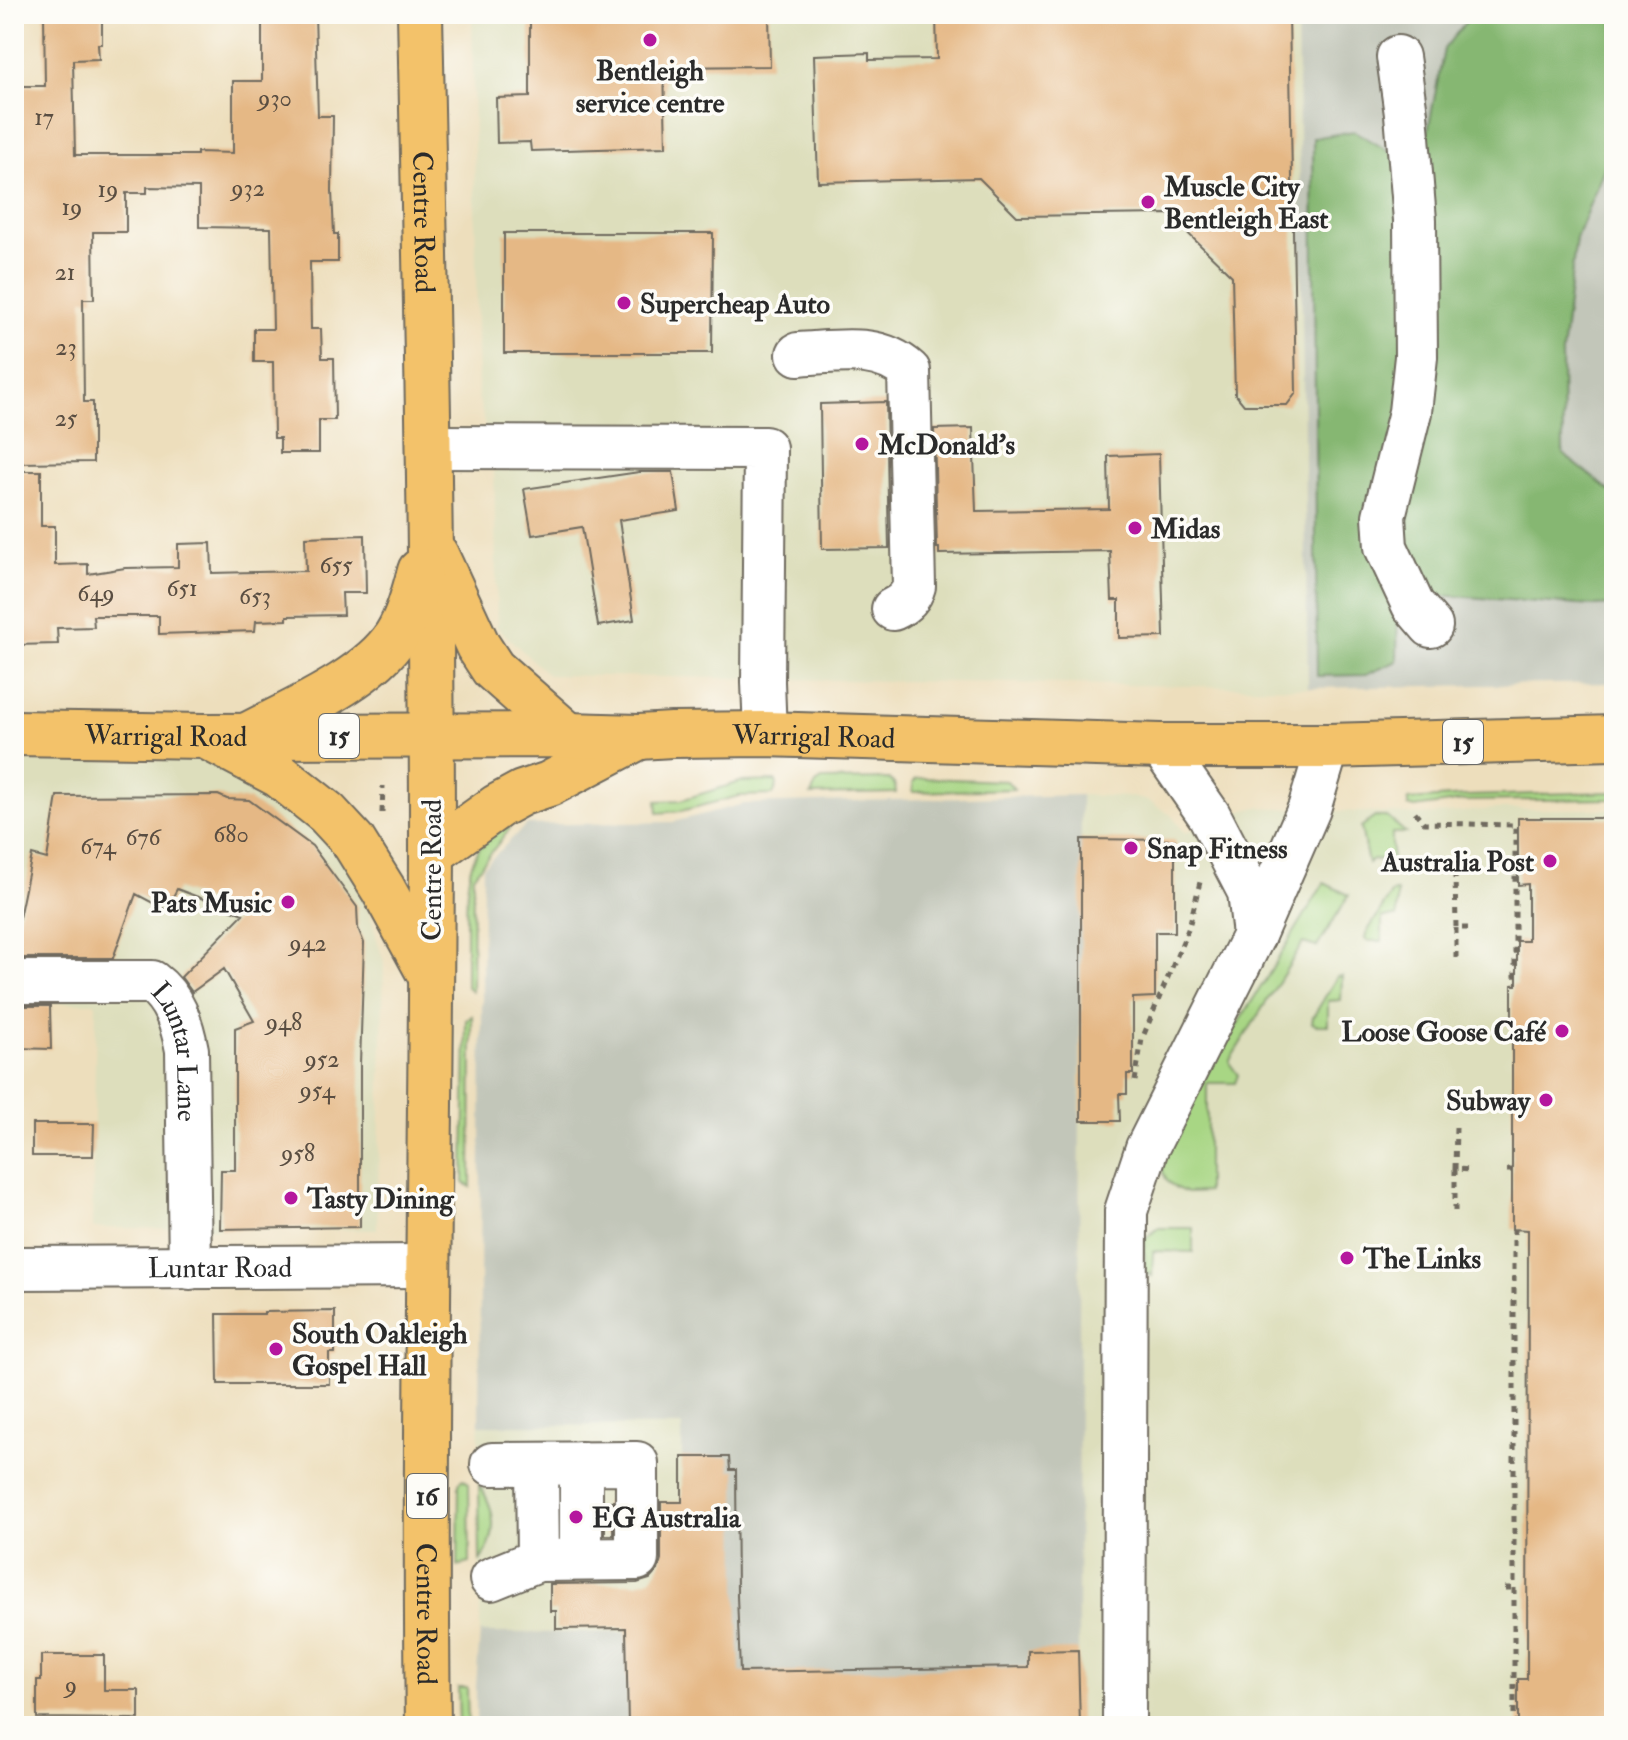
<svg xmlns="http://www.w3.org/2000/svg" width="1628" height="1740" font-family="'IM FELL Double Pica',serif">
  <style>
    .built { fill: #dddebc }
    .industrial { fill: #c2c6b9 }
    .green { fill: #a8d684; stroke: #6a8058; stroke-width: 2 }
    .forest { fill: #86b772; stroke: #58714e; stroke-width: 2 }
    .building { fill: #e5b885 }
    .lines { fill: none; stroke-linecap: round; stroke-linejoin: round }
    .minor-casing { stroke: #6f6a5e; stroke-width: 46 }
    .major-casing { stroke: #6f6a5e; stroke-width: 48 }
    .highway-casing { stroke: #6f6a5e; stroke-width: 48 }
    .path { stroke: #6f6a5e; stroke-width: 5; stroke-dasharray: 6 6; stroke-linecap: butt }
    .minor { stroke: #fff; stroke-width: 42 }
    .major { stroke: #f3c26a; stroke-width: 44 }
    .highway { stroke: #f3c26a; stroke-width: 44 }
    .poi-dot { fill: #b5179e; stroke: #fdfcf7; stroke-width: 3 }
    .labels { text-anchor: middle; stroke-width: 7; stroke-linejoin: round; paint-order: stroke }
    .number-label { font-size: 24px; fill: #5a4e42 }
    .shield { fill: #fdfcf7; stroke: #6a6a68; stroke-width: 2 }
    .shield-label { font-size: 26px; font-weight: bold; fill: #2b2b2b }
    .poi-label { font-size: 28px; font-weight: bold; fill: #2b2b2b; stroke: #fdfcf7; text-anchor: start }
    .street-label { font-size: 28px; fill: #2b2b2b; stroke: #fdfcf7 }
  </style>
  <rect width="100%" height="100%" fill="#fdfcf7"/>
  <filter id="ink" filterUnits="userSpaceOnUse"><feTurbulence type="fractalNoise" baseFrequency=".0125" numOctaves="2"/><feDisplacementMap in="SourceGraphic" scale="16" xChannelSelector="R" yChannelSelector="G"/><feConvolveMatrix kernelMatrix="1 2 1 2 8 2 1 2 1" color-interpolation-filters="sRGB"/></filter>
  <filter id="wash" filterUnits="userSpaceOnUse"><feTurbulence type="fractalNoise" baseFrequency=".006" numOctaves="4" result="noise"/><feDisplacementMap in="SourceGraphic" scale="32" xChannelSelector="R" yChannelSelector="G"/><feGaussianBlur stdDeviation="1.8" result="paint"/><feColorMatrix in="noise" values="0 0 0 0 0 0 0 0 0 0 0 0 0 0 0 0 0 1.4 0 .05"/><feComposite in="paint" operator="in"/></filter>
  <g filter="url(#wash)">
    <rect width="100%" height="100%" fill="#eddebc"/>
    <path class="built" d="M472,14H1297L1308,688L548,675L497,627L494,463L478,396Z
      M219,760L328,831L366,900L384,963L377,1230L92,1228L96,1003H14V761Z
      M1081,795L1132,797L1149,801L1171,815L1185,833L1227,815L1257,807L1424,815L1496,809H1614V1726H1080L1078,1650Z
      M479,1425H682L683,1632L480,1633Z"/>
    <path class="industrial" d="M1297,14H1614V683L1308,688Z
      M1081,795L1078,1650L1080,1726H476V1686L480,1633L683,1632L682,1426L479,1425L483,867L526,825L673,822L744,804Z"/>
    <path class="green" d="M923,778L1007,781L1014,789L913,792V783L916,779Z
      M889,779L895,785L896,793L811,795L816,784L822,780Z
      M776,781L777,785L773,795L739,796L681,811L658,813L657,801L681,800L740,782Z
      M1614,792V799L1463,801L1415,808L1408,806V800L1466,796Z
      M1375,817H1387L1406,833H1392V858L1372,860L1368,864L1361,827Z
      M505,822L510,828L473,876L472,991L466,986C466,965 466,944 466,923C467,878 466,851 505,822Z
      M1324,883L1349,895L1317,947L1303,943L1230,1060V1064L1238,1075L1235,1083H1207V1192L1187,1193L1176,1188L1168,1182L1163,1172L1161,1157L1191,1097L1266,979Z
      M1394,892H1397V917H1382V941H1367L1365,939L1366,934L1391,894Z
      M1342,976L1341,1000L1328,1001V1025H1316L1312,1023L1313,1017L1337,977Z
      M472,1016L471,1187L464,1183L466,1020Z
      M1158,1228H1193V1252L1153,1251L1152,1276L1145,1273V1239Z
      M463,1479L469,1483L470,1563L458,1566L459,1483Z
      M479,1485C496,1509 499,1537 480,1561Z
      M458,1688H467L468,1726H459Z"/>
    <path class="forest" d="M1472,14H1614V158L1606,164L1576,238L1562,352L1563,454L1614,494V605L1593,606L1452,596H1398L1397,661L1366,675L1317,676L1313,138L1354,131L1397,156L1424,151L1444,49Z"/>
    <g id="blocks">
      <path class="building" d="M44,14H102V44H98L99,59L73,60L75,155H197V152L233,153V81H262V14H315L318,116H333L332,191L334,234H338V262H310L311,329H321L322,358H334L335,420H319V453H280V438H274L273,362H254V329H273L271,228L199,227V188L147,187V193H126V232H93L94,299H83L84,402H93V462L17,463L15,392V350H17V281H22L21,217H18V147H14V86H45Z
        M530,14H769L770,66L664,67L666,147L531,151L530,142L497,143L496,98L530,97Z
        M936,14H1289L1296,393L1287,405H1244L1235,394L1232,276L1168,214L1017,216L979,178L818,182L814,55L869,53V60L937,59Z
        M504,233H713L712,353H504Z
        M886,402L889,548L822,549L820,404Z
        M973,428L976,511L1109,509L1108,456L1159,454L1164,637L1119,638V600H1112L1110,551L939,554V548H937L934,429Z
        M14,471H41V526H55V565L88,564V574L125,568L178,567V544L211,543L212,573L306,571L305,537L365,535L366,593H342L343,615L287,616V620L256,621L255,631L159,634V616H93L94,627L57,628L58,644L14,645Z
        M639,472H673L679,511L619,520L634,620L598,626L582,527L532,535L524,489Z
        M218,795L227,799L249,800L312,846L357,907L358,928L364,943L360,1064V1227L220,1229L221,1170H235V1028L254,1021L224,969L192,992L181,977L243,914L177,889L166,910L136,894L113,958H14V942L32,855L47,859L57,796Z
        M1518,818H1614V1726H1518V1679H1527L1528,1230L1512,1229V985H1517V941H1528V884L1518,885Z
        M1081,839L1175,840V932H1155V997L1133,998V1074H1127V1094H1119L1120,1121H1081Z
        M16,1006H50L51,1049L16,1048Z
        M32,1124H94L93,1156H32Z
        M335,1311V1353H329V1384H218L217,1314H264V1312Z
        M682,1457H729L730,1470H736L737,1596L740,1672L1028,1667V1651L1078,1650L1080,1726H628L626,1628L556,1629V1611H550V1584L637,1583L650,1579L658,1570L661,1560V1502H682Z
        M605,1501H613V1535H605Z
        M41,1655H104V1690H139V1719L37,1718V1680H41Z"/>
    </g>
  </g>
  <g filter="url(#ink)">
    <use href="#blocks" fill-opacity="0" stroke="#6f6a5e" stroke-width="2"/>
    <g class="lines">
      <defs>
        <g id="minor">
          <path d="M1398,57L1406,114L1415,220L1416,357L1410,412L1384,516L1386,547L1413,605L1431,626"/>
          <path d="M798,354C838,352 878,343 909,371L914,586C911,597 904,604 893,609"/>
          <path d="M428,447L765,448L763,682L765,734"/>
          <path d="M1161,746L1209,815L1249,892L1254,935"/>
          <path id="s1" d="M14,982H152C174,998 182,1024 187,1050L190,1268"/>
          <path id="s2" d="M14,1268L427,1266"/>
          <path d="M581,1463V1559"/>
          <path d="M537,1464L538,1560"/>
          <path d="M491,1579L538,1560L637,1559V1463L492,1464"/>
          <path d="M1124,1726L1126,1211L1147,1148L1254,935L1309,809L1328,746"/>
        </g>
        <g id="major">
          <path id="s3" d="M420,14C426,292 432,570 432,848C431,1141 424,1433 428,1726"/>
          <path d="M436,555L478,646L493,669L568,735"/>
          <path d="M205,736L279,775L327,813L353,841L383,889L429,973"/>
          <path d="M246,736C291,712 369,679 396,636C408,617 414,593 420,571"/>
          <path d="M432,853L498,806L522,793L549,784L639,737"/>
        </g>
        <g id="highway">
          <path id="s4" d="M14,733L205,736L568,735L639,737L672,735L765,734L1161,746H1328L1614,738"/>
        </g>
      </defs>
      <use href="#minor" class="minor-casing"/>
      <use href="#major" class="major-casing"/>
      <use href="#highway" class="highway-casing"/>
      <path class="path" d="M1415,812L1424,823L1515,825V985
        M382,813L383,786
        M1455,873L1456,928
        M1456,958V928H1471
        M1135,1081L1142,1039L1189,927L1200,882
        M1456,1127L1455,1169L1472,1170
        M1507,1170H1512
        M1455,1211V1169
        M1505,1588H1514
        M1514,1726V1229"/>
      <use href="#minor" class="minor"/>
      <use href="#major" class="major"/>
      <use href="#highway" class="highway"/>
    </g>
  </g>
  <g class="poi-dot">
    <circle cx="650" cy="40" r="8"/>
    <circle cx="1148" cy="202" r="8"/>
    <circle cx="624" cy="303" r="8"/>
    <circle cx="862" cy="444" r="8"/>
    <circle cx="1135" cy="528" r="8"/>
    <circle cx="1131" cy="848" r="8"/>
    <circle cx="1550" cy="861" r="8"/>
    <circle cx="288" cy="902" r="8"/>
    <circle cx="1562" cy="1031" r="8"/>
    <circle cx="1546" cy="1100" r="8"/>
    <circle cx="291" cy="1198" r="8"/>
    <circle cx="1347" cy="1258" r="8"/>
    <circle cx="276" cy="1349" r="8"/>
    <circle cx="576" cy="1517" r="8"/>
  </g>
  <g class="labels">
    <g class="number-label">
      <text x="275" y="106">930</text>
      <text x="44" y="125">17</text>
      <text x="248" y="196">932</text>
      <text x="108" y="197">19</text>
      <text x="72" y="215">19</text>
      <text x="65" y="280">21</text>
      <text x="66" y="355">23</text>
      <text x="66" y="426">25</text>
      <text x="336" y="573">655</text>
      <text x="182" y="596">651</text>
      <text x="96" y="601">649</text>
      <text x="255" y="604">653</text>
      <text x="231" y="842">680</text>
      <text x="143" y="845">676</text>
      <text x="98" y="854">674</text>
      <text x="308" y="951">942</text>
      <text x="284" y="1030">948</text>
      <text x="322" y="1067">952</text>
      <text x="317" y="1098">954</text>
      <text x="298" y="1161">958</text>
      <text x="71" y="1693">9</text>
    </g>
    <g class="shield">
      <rect x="319" y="714" width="40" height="44" rx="6"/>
      <rect x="1443" y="720" width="40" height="44" rx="6"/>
      <rect x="407" y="1474" width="40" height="44" rx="6"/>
    </g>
    <g class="shield-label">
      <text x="339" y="745">15</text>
      <text x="1463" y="751">15</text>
      <text x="427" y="1505">16</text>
    </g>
    <g class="poi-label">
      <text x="650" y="80" text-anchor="middle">Bentleigh<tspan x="650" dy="32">service centre</tspan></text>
      <text x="1164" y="196">Muscle City<tspan x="1164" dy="32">Bentleigh East</tspan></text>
      <text x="640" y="313">Supercheap Auto</text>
      <text x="878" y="454">McDonald's</text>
      <text x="1151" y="538">Midas</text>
      <text x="1147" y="858">Snap Fitness</text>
      <text x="1534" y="871" text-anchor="end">Australia Post</text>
      <text x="272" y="912" text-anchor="end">Pats Music</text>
      <text x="1546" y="1041" text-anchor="end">Loose Goose Café</text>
      <text x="1530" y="1110" text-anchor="end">Subway</text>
      <text x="307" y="1208">Tasty Dining</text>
      <text x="1363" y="1268">The Links</text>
      <text x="292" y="1343">South Oakleigh<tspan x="292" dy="32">Gospel Hall</tspan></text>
      <text x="592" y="1527">EG Australia</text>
    </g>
    <g class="street-label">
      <text dy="10" stroke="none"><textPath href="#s3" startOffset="208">Centre Road</textPath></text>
      <text dy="10" stroke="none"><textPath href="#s4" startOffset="152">Warrigal Road</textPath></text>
      <text dy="10" stroke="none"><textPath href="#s4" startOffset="800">Warrigal Road</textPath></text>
      <text transform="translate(431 870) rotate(-90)" y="10">Centre Road</text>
      <text dy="10" stroke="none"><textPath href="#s1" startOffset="216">Luntar Lane</textPath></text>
      <text dy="10" stroke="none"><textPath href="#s2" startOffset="206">Luntar Road</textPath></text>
      <text dy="10" stroke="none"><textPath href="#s3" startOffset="1600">Centre Road</textPath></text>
    </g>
  </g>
  <rect width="1628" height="1740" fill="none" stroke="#fdfcf7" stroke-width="48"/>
</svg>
